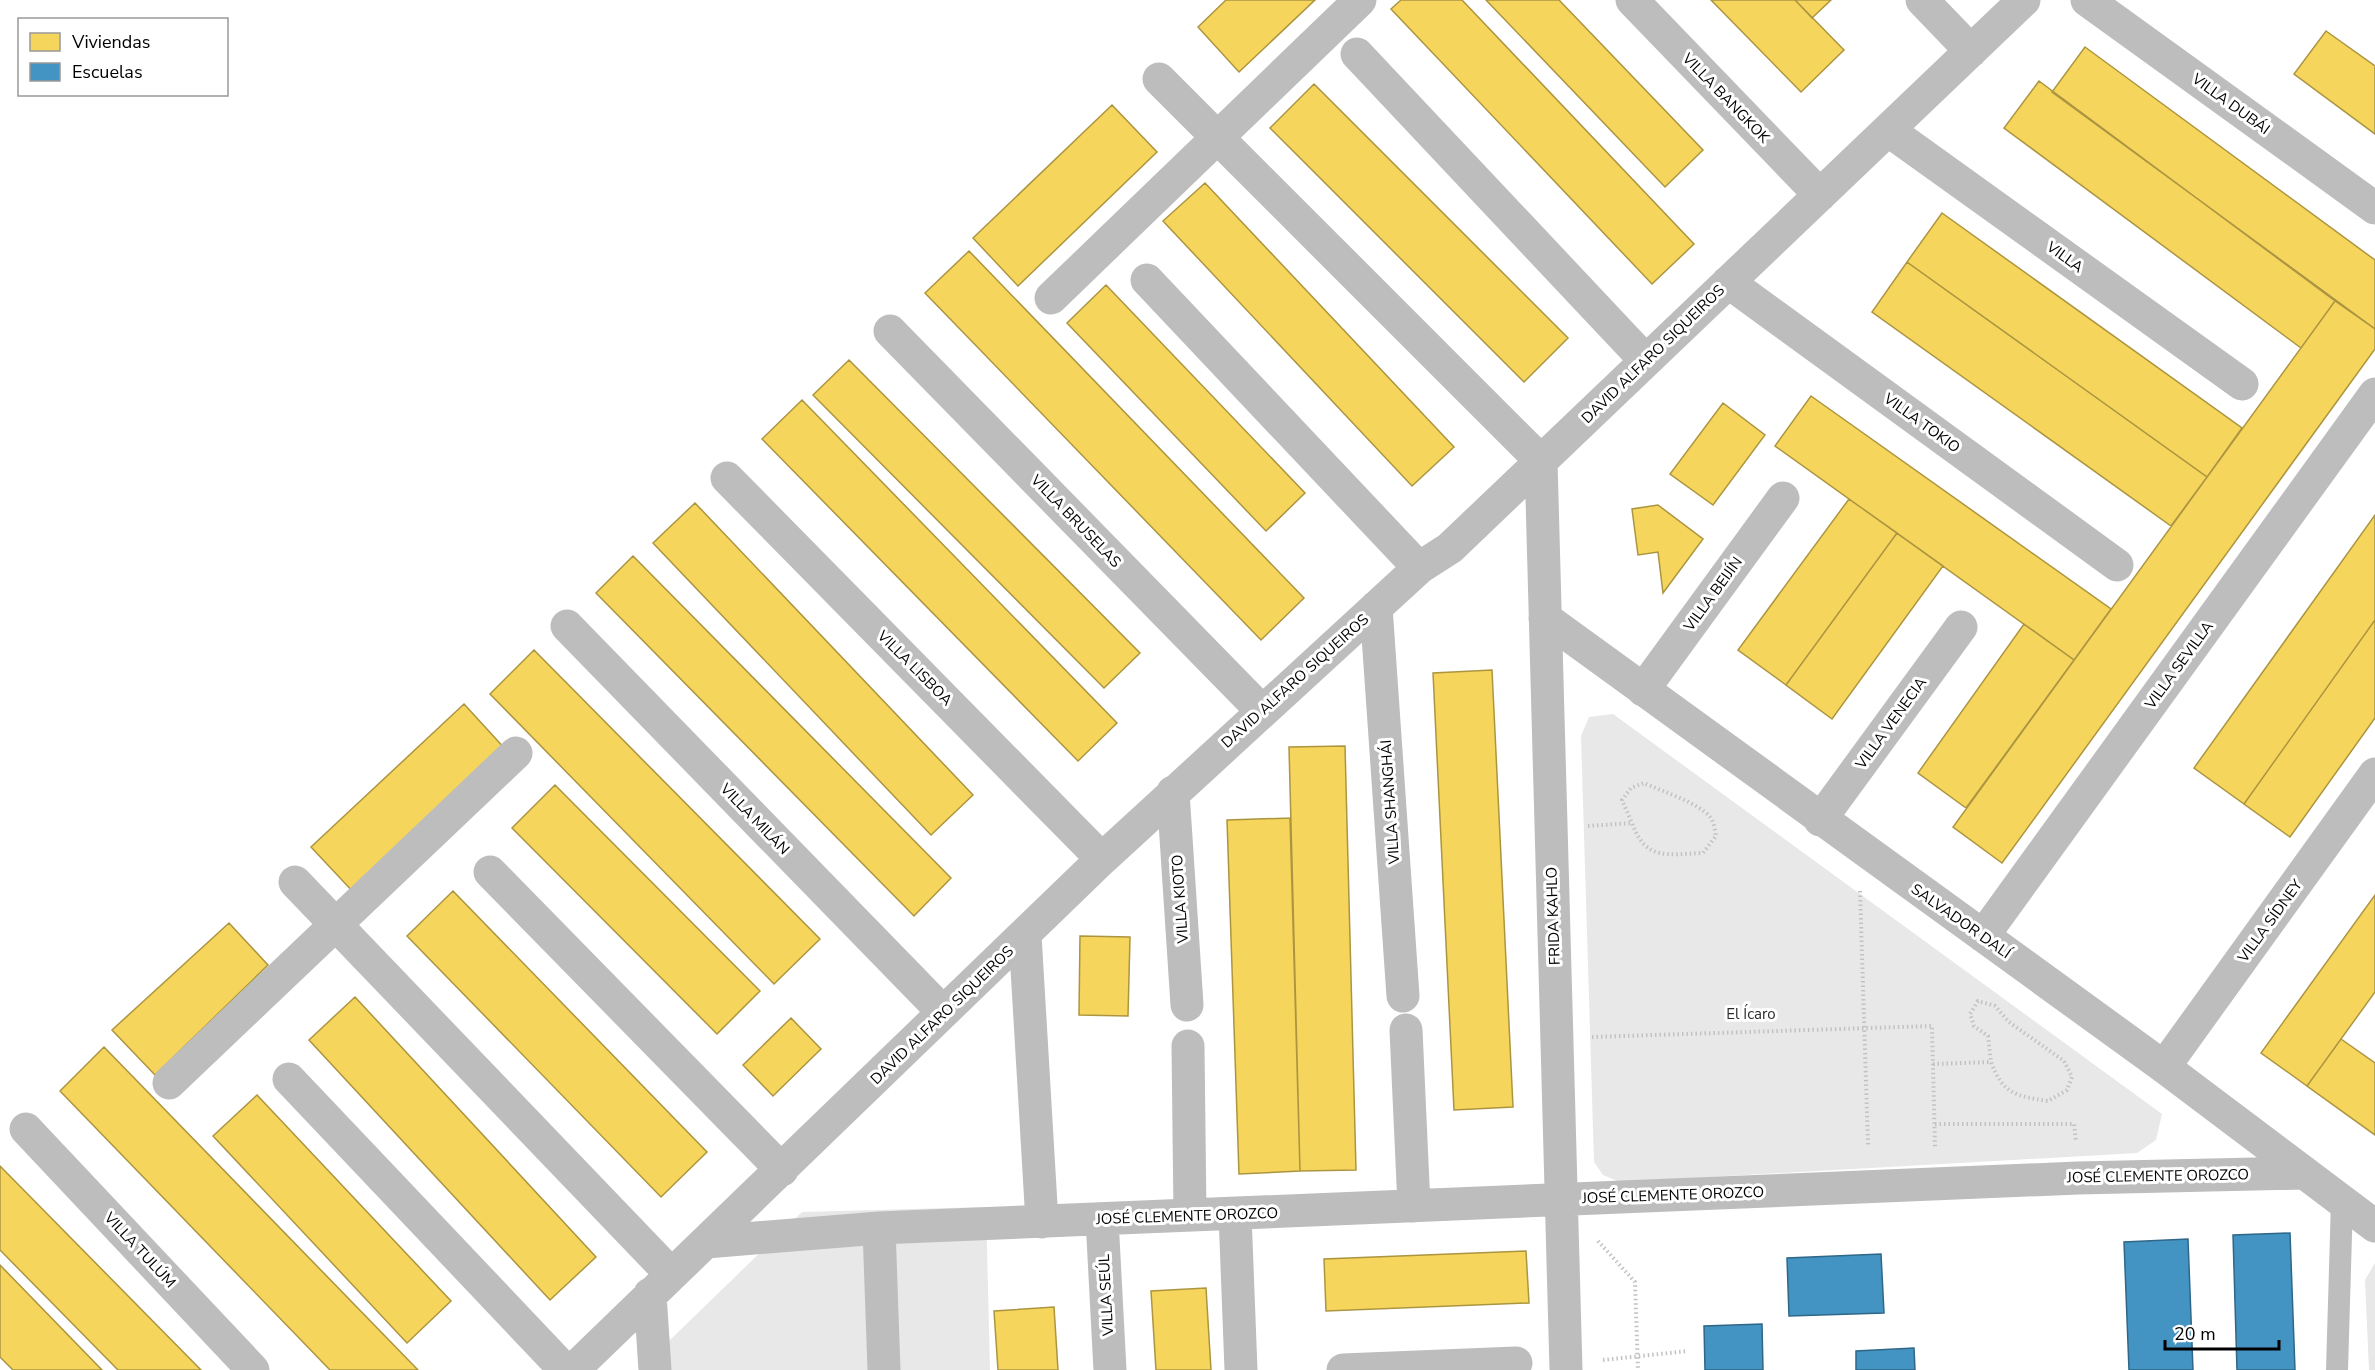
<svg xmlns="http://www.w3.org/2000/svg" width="2375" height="1370" font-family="'Nunito Sans',sans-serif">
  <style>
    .green { fill: #e8e8e8 }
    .homes { fill: #f6d55c; stroke: #ac9540; stroke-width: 1.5 }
    .schools { fill: #4393c3; stroke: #2f6788; stroke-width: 1.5 }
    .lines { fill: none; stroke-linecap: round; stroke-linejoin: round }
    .path { stroke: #c2c2c2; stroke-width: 4; stroke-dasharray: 1.5 3; stroke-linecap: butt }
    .lane { stroke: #bdbdbd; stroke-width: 22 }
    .street { stroke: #bdbdbd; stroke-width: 33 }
    .labels { text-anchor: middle; stroke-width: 6; stroke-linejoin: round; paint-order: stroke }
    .street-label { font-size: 15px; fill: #000; stroke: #fff }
    .park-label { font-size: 15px; fill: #2c2c2c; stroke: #fff }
  </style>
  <rect width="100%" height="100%" fill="#fff"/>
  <path class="green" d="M1613,714L2162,1114L2156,1140L2137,1153L1620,1182L1603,1175L1594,1162L1581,736L1589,717Z
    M986,1207L990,1370H639L802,1212Z
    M2375,1263V1370H2369L2365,1280Z"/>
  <path class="homes" d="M1226,0H1315L1239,72L1198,27Z
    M1401,0H1462L1694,244L1652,284L1391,9Z
    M1486,0H1559L1703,150L1665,187Z
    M1711,0H1795L1844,50L1801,92Z
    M1795,0H1831L1812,18Z
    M2326,31L2375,66V134L2294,74Z
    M2085,47L2375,260V329L2052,92Z
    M2039,81L2335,301L2301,348L2004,128Z
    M1314,84L1568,338L1524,382L1270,128Z
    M1112,105L1157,152L1018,286L973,238Z
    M1205,183L1454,447L1412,486L1163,221Z
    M1942,213L2242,428L2207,477L1907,262Z
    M969,251L1304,598L1261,640L925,293Z
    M1907,262L2207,477L2171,526L1872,312Z
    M1106,285L1305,493L1266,531L1067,323Z
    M2335,301L2375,329V349L2002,863L1953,827Z
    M849,360L1140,653L1104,688L813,395Z
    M1811,396L2111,609L2074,660L1775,446Z
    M802,400L1117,723L1078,761L762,439Z
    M1723,403L1765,435L1713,505L1670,474Z
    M1849,499L1897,533L1786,685L1738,650Z
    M695,503L973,795L931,835L653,543Z
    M1658,505L1703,539L1663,593L1658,552L1638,555L1632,509Z
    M2375,515V620L2244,804L2194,768Z
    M1897,533L1943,566L1832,719L1786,685Z
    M633,556L951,878L914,916L596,593Z
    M2375,620V718L2290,837L2244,804Z
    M2024,624L2074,660L1966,808L1918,773Z
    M534,650L820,939L774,984L490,694Z
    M1492,670L1513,1107L1454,1110L1433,673Z
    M464,704L507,751L355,894L311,847Z
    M1345,746L1356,1170L1300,1171L1289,747Z
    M555,785L760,991L717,1034L512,828Z
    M1290,818L1300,1171L1239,1174L1227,820Z
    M453,891L707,1152L661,1197L407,936Z
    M2375,895V992L2307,1086L2261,1053Z
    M229,923L268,965L155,1075L112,1030Z
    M1080,936L1130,937L1128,1016L1079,1015Z
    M355,997L596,1257L550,1300L309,1040Z
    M791,1018L821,1049L773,1096L743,1065Z
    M2341,1039L2375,1063V1135L2307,1086Z
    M104,1047L418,1370H330L60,1091Z
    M257,1095L451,1301L407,1343L213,1136Z
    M0,1166L201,1370H118L0,1250Z
    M1526,1251L1529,1303L1326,1311L1324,1259Z
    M0,1265L102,1370H13L0,1357Z
    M1206,1288L1211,1370H1156L1151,1291Z
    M1054,1307L1058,1370H998L994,1311Z"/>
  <path class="schools" d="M2290,1233L2295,1370H2237L2233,1235Z
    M2188,1239L2193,1370H2129L2124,1242Z
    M1881,1254L1884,1313L1789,1316L1787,1258Z
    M1762,1324L1763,1370H1705L1704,1326Z
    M1914,1348L1915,1370H1856V1351Z"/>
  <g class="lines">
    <path class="path" d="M1588,826L1632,823C1646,862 1668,854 1703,853L1716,836C1715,830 1714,823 1711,818C1698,802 1663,792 1644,783L1631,788L1622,800L1632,823
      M1860,891L1868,1145
      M1592,1037L1932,1026L1935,1147
      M1933,1064L1991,1062C2003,1094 2016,1096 2048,1101L2067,1090L2072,1077L2064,1061L2009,1022L1995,1006L1978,1001L1970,1014L1974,1026L1988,1036L1991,1062
      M1935,1124H2074L2076,1142
      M1598,1241L1635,1282L1638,1370
      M1603,1360L1688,1351"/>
    <path class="lane" d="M2337,1370L2342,1201"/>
    <path class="street" d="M1632,0L1820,195
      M1922,0L1971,51
      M2087,0L2375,208
      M1357,54L1646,361
      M1159,79L1541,461L1566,1370
      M1888,130L2242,384
      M1147,280L1419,568
      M1728,282L2117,565
      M1051,298L1360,0
      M890,331L1262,711
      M727,478L1102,859
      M1376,607L1403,996
      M1545,618L2164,1067L2375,1226
      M567,626L943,1012
      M1643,690L1783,498
      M1173,792L1187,1005
      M1820,820L1961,627
      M490,872L782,1170
      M295,882L671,1274
      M1025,935L1042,1222
      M1983,936L2375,394
      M1406,1030L1414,1206
      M1188,1046L1190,1215
      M2164,1067L2375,774
      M289,1079L565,1370
      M169,1083L516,753
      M26,1129L253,1370
      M1235,1214L1241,1370
      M1102,1219L1110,1370
      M879,1228L884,1370
      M706,1242L879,1228L2078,1178L2303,1173
      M650,1294L655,1370
      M573,1370L1102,859L1419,568L1450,548L2024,0
      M1343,1370L1516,1363"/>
  </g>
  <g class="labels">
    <g class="street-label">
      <text transform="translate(1726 98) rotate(46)" y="5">VILLA BANGKOK</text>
      <text transform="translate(2231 104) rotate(36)" y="5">VILLA DUBÁI</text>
      <text transform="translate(2065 257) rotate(36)" y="5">VILLA</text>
      <text transform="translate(1653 354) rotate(-44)" y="5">DAVID ALFARO SIQUEIROS</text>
      <text transform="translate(1922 423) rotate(36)" y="5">VILLA TOKIO</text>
      <text transform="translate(1076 521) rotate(46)" y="5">VILLA BRUSELAS</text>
      <text transform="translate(1713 594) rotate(-54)" y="5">VILLA BEIJÍN</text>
      <text transform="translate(2179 665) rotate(-54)" y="5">VILLA SEVILLA</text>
      <text transform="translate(915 668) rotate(45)" y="5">VILLA LISBOA</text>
      <text transform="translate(1295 681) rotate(-42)" y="5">DAVID ALFARO SIQUEIROS</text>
      <text transform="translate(1891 723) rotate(-54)" y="5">VILLA VENECIA</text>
      <text transform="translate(1390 802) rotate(-94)" y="5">VILLA SHANGHÁI</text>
      <text transform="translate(755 819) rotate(46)" y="5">VILLA MILÁN</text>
      <text transform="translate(1180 899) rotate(-94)" y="5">VILLA KIOTO</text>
      <text transform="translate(1553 916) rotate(-92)" y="5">FRIDA KAHLO</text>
      <text transform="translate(1961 921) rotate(35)" y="5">SALVADOR DALÍ</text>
      <text transform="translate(2270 921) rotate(-54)" y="5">VILLA SÍDNEY</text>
      <text transform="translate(942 1015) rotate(-44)" y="5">DAVID ALFARO SIQUEIROS</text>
      <text transform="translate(2158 1176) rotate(-1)" y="5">JOSÉ CLEMENTE OROZCO</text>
      <text transform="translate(1673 1195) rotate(-2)" y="5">JOSÉ CLEMENTE OROZCO</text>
      <text transform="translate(1187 1216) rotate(-2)" y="5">JOSÉ CLEMENTE OROZCO</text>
      <text transform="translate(140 1250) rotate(47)" y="5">VILLA TULÚM</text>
      <text transform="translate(1106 1295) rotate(-93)" y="5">VILLA SEÚL</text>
    </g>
    <g class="park-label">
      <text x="1751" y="1019">El Ícaro</text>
    </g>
  </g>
  <rect x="18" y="18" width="210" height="78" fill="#ffffff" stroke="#999999" stroke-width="1.5"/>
  <rect x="30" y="33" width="30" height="18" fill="#f6d55c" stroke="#999999" stroke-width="1.5"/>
  <text x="72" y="48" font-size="18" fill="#000000">Viviendas</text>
  <rect x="30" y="63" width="30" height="18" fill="#4393c3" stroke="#999999" stroke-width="1.5"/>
  <text x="72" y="78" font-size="18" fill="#000000">Escuelas</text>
  <path d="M2165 1340v9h114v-9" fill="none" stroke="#000000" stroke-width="3"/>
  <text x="2174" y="1340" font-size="18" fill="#000000" stroke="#ffffff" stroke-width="4.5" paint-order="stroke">20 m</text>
</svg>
